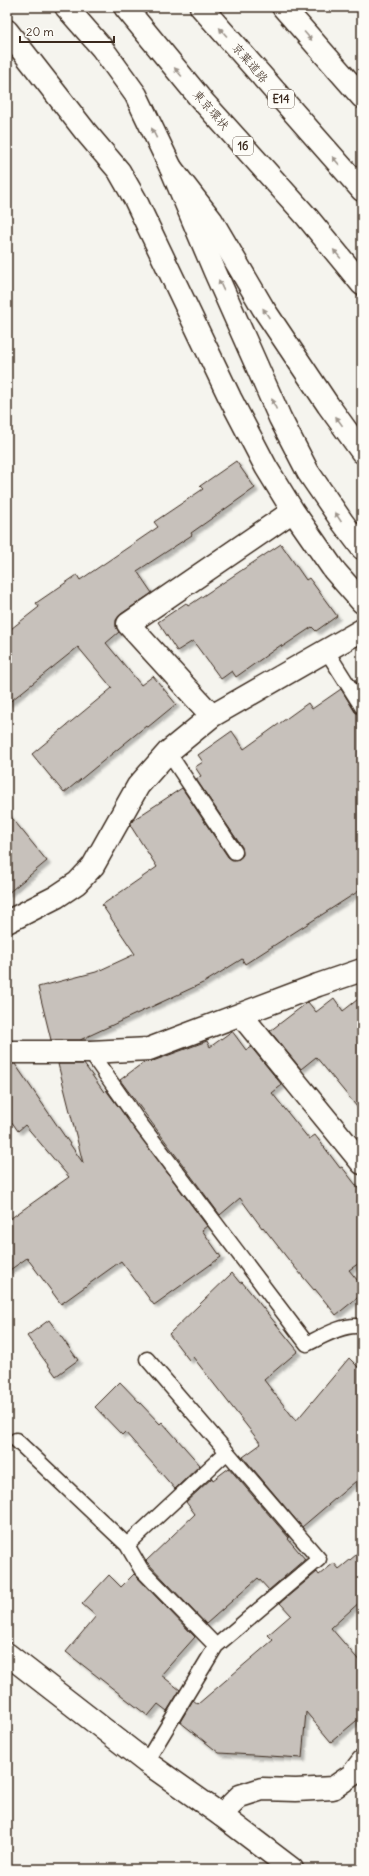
<svg xmlns="http://www.w3.org/2000/svg" width="369" height="1876" font-family="Delius,'Klee One',sans-serif">
  <style>
    .building { fill: #c7c1bb; stroke: #3b2a1e; filter: url(#shadow) }
    .lines { fill: none; stroke-linecap: round; stroke-linejoin: round }
    .service-casing { stroke: #3b2a1e; stroke-width: 17 }
    .minor-casing { stroke: #3b2a1e; stroke-width: 25 }
    .tertiary-casing { stroke: #3b2a1e; stroke-width: 25 }
    .trunk-casing { stroke: #3b2a1e; stroke-width: 25 }
    .motorway-casing { stroke: #3b2a1e; stroke-width: 25 }
    .service { stroke: #fdfcf7; stroke-width: 14 }
    .minor { stroke: #fdfcf7; stroke-width: 22 }
    .tertiary { stroke: #fdfcf7; stroke-width: 22 }
    .trunk { stroke: #fdfcf7; stroke-width: 22 }
    .motorway { stroke: #fdfcf7; stroke-width: 22 }
    .oneway { fill: #9c938a }
    .labels { text-anchor: middle; stroke-width: 4; stroke-linejoin: round; paint-order: stroke }
    .shield { fill: #fdfcf7; stroke: #75695f; stroke-width: 1 }
    .shield-label { font-size: 11px; font-weight: bold; fill: #3b2a1e }
    .street-label { font-size: 12px; fill: #3b2a1e; stroke: #fdfcf7 }
  </style>
  <defs>
    <filter id="shadow"><feDropShadow dx="3.5" dy="3.5" stdDeviation="1" flood-color="#0004"/></filter>
  </defs>
  <rect width="100%" height="100%" fill="#f5f4ee"/>
  <filter id="ink" filterUnits="userSpaceOnUse"><feTurbulence type="fractalNoise" baseFrequency=".025" numOctaves="2"/><feDisplacementMap in="SourceGraphic" scale="8" xChannelSelector="R" yChannelSelector="G"/><feConvolveMatrix kernelMatrix="1 2 1 2 8 2 1 2 1" color-interpolation-filters="sRGB"/></filter>
  <g filter="url(#ink)">
    <path class="building" d="M236,461L255,488L191,533L192,535L137,571L152,593L121,614L116,620V627L119,632L106,643L141,685L153,676L176,704L148,727L146,726L64,793L32,754L112,688L78,647L7,704V632L39,607L36,603L77,575L80,580L158,527L154,522L203,489L200,486Z
      M281,544L306,580L309,578L337,616L316,631L312,627L282,647L281,645L236,677L232,671L221,679L193,641L177,651L158,622L186,603L188,606Z
      M362,675V691L355,680Z
      M341,689L355,712L362,715V889L245,964L242,959L205,982L80,1040H51L38,987L96,972L135,954L102,905L157,867L130,825L133,820L182,788L228,857L232,860L239,859L243,855L242,847L196,779L201,776L195,767L203,762L198,755L232,731L244,749L308,703L312,709Z
      M7,812L47,861L7,894Z
      M362,996V1113L316,1057L301,1069L270,1031L308,1002L316,1012L334,998L343,1011Z
      M232,1031L246,1050L251,1047L282,1085L272,1093L309,1139L315,1135L340,1168L342,1167L362,1193V1261L349,1270L362,1286V1294L336,1315L315,1289L314,1290L288,1259L263,1227L262,1228L240,1198L220,1215L120,1080L144,1062L153,1061L207,1041L210,1047Z
      M7,1064H15L83,1163L58,1064H84L104,1092L106,1090L207,1226L202,1230L221,1257L154,1305L121,1261L61,1304L27,1258L7,1272V1221L69,1177L25,1125L18,1131L7,1115Z
      M232,1273L240,1283L242,1282L298,1351L264,1380L296,1421L349,1358L362,1371V1476L302,1527L243,1457L261,1444L193,1357L189,1360L169,1334Z
      M49,1320L78,1360L56,1376L27,1336Z
      M120,1382L160,1424L162,1422L200,1465L175,1489L125,1432L122,1435L95,1407Z
      M229,1468L289,1538L288,1539L305,1559L269,1590L258,1578L206,1624L146,1561L195,1514L186,1502L212,1478L213,1480Z
      M362,1550V1600L331,1628L362,1664V1716L331,1742L306,1712L302,1758L219,1753L180,1722L193,1700L198,1704L273,1640L268,1635L291,1615L280,1603L317,1572L319,1575L334,1563L339,1569Z
      M134,1574L195,1637L161,1675L180,1690L167,1711L158,1704L148,1716L66,1652L96,1616L82,1604L109,1575L121,1587Z"/>
    <g class="lines">
      <defs>
        <path id="service" d="M326,650L362,707
          M168,752L235,852
          M90,1052L139,1122L307,1344C321,1337 347,1322 362,1327
          M16,1440L127,1545L141,1569L216,1646
          M127,1545L227,1452
          M146,1762L216,1646L319,1559L147,1359"/>
        <path id="minor" d="M7,31L85,131L119,171L135,199L230,398L266,467L293,511L334,570L362,602
          M212,716L128,624L293,511
          M7,922L56,897L77,883L93,866L138,786L168,752L212,716L362,630
          M241,1015L362,1163
          M7,1052H90L149,1049L318,985L362,970
          M221,1815L240,1796L262,1789L296,1790L333,1788L352,1775L362,1762"/>
        <path id="tertiary" d="M7,1654L146,1762L221,1815L292,1869"/>
        <path id="trunk" d="M66,7L102,48L136,95L171,168L215,272L280,418L308,472L343,523L362,548
          M125,7L199,97L307,217L362,284"/>
        <path id="motorway" d="M201,7L362,190
          M283,7L362,97
          M171,168L212,221L263,308L328,405L362,452"/>
      </defs>
      <use href="#service" class="service-casing"/>
      <use href="#minor" class="minor-casing"/>
      <use href="#tertiary" class="tertiary-casing"/>
      <use href="#trunk" class="trunk-casing"/>
      <use href="#motorway" class="motorway-casing"/>
      <use href="#service" class="service"/>
      <use href="#minor" class="minor"/>
      <use href="#tertiary" class="tertiary"/>
      <use href="#trunk" class="trunk"/>
      <use href="#motorway" class="motorway"/>
    </g>
    <defs><path id="oneway-solid" d="M-6-.8H1V-3.2L6.5 0L1 3.2V.8H-6Z"/></defs>
    <g class="oneway">
      <use href="#oneway-solid" transform="translate(223 32) rotate(-131)"/>
      <use href="#oneway-solid" transform="translate(308 36) rotate(49)"/>
      <use href="#oneway-solid" transform="translate(178 72) rotate(-130)"/>
      <use href="#oneway-solid" transform="translate(154 133) rotate(-116)"/>
      <use href="#oneway-solid" transform="translate(336 161) rotate(-131)"/>
      <use href="#oneway-solid" transform="translate(337 254) rotate(-130)"/>
      <use href="#oneway-solid" transform="translate(221 285) rotate(-115)"/>
      <use href="#oneway-solid" transform="translate(266 313) rotate(-124)"/>
      <use href="#oneway-solid" transform="translate(274 404) rotate(-114)"/>
      <use href="#oneway-solid" transform="translate(339 421) rotate(-126)"/>
      <use href="#oneway-solid" transform="translate(338 517) rotate(-124)"/>
    </g>
  </g>
  <g class="labels">
    <g class="shield">
      <rect x="268" y="90" width="26" height="18" rx="3"/>
      <rect x="233" y="137" width="20" height="18" rx="3"/>
    </g>
    <g class="shield-label">
      <text x="281" y="103">E14</text>
      <text x="243" y="150">16</text>
    </g>
    <g class="street-label">
      <text transform="translate(250 63) rotate(49)" y="4">京葉道路</text>
      <text transform="translate(211 110) rotate(49)" y="4">東京環状</text>
    </g>
  </g>
  <rect width="369" height="1876" fill="none" stroke="#fdfcf7" stroke-width="24"/>
  <rect x="12" y="12" width="345" height="1852" fill="none" stroke="#3b2a1e" stroke-width="1.5" filter="url(#ink)"/>
  <path d="M20 36v6h94v-6" fill="none" stroke="#3b2a1e" stroke-width="2"/>
  <text x="26" y="36" font-size="12" fill="#3b2a1e" stroke="#fdfcf7" stroke-width="3" paint-order="stroke">20 m</text>
</svg>
